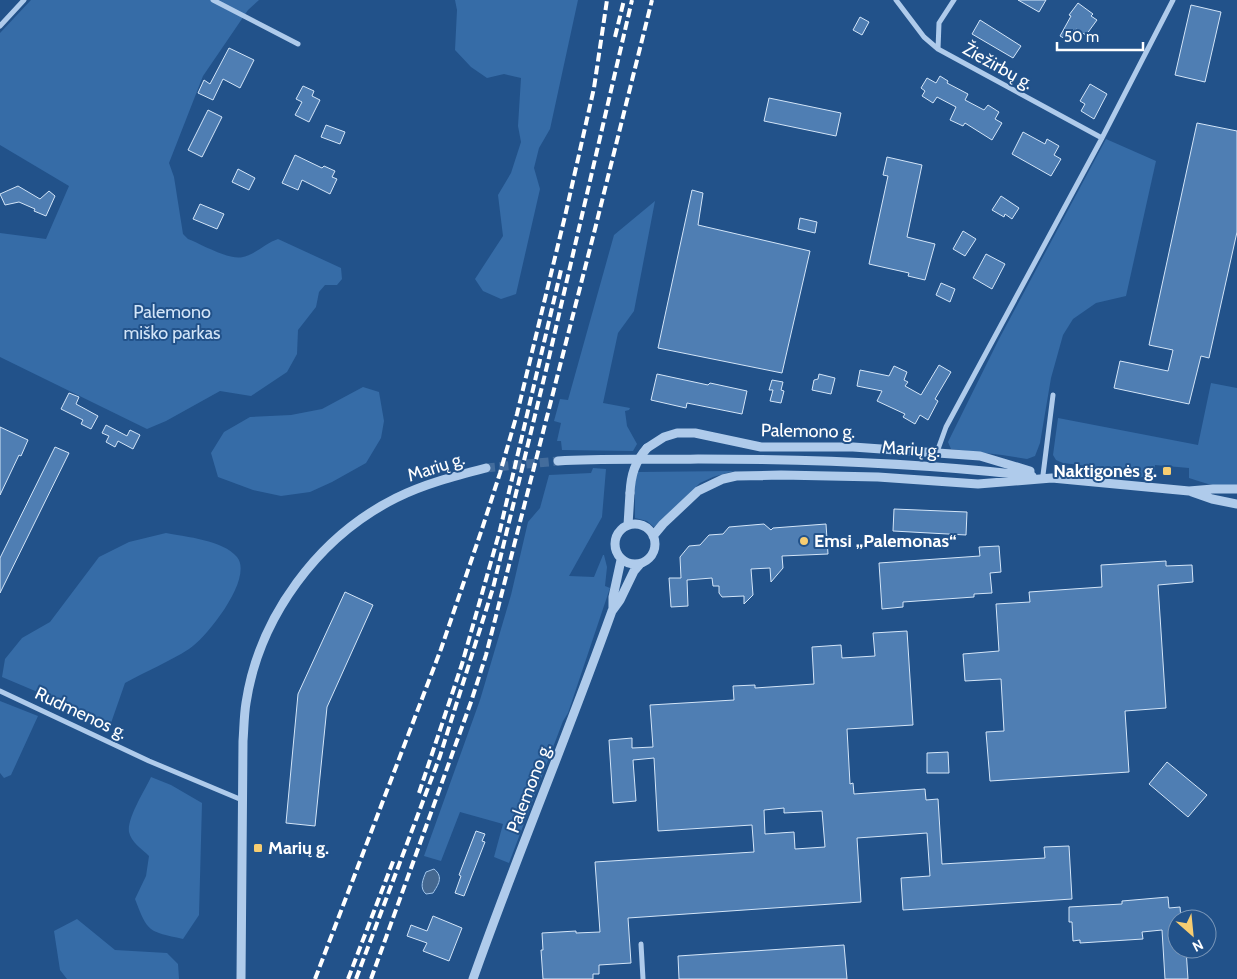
<svg xmlns="http://www.w3.org/2000/svg" width="1237" height="979" font-family="Cabin,sans-serif">
  <style>
    .green { fill: #366ca7 }
    .water { fill: #456890; stroke: #a2c6ec }
    .building { fill: #4f7eb3; stroke: #d3e5f8; fill-rule: evenodd }
    .lines { fill: none; stroke-linecap: round; stroke-linejoin: round }
    .tertiary-tunnel { stroke: #436c9c; stroke-width: 9; stroke-dasharray: 9 4.5; stroke-linecap: butt }
    .minor { stroke: #afcbeb; stroke-width: 5 }
    .tertiary { stroke: #afcbeb; stroke-width: 9 }
    .rail { stroke: #fff; stroke-width: 4; stroke-dasharray: 9 4; stroke-linecap: butt }
    .tertiary-bridge { stroke: #afcbeb; stroke-width: 9 }
    .poi-dot { fill: #f7cd71; stroke: #22528a; stroke-width: 2 }
    .labels { text-anchor: middle; stroke-width: 4; stroke-linejoin: round; paint-order: stroke }
    .street-label { font-size: 18px; fill: #fff; stroke: #22528a }
    .park-label { font-size: 18px; fill: #d3e5f8; stroke: #22528a }
    .poi-label { font-size: 18px; font-weight: bold; fill: #fff; stroke: #22528a; text-anchor: start }
  </style>
  <rect width="100%" height="100%" fill="#22528a"/>
  <path class="green" d="M31,0H259L248,10L203,76L169,163L174,177L183,234L188,239C201,244 230,261 243,257C254,255 266,243 278,239L341,268L342,279L337,285H325L319,292L316,307L298,330L297,354L287,372L251,396L220,391L166,421L147,429L0,357V233L46,239L69,186L0,145V33Z
    M455,0H578L550,129L539,148L534,168L540,189L516,294L501,299L483,291L475,279L503,236L498,195L511,173L521,142L518,126L521,78L504,74L487,78L471,67L455,50L457,10Z
    M1106,139L1156,161L1126,296L1096,303L1073,319L1063,335L1051,378L1040,443L1035,456L1027,459L1002,455L951,449L948,442L999,339Z
    M655,201L634,311L618,333L603,403L630,408L629,410L625,411L627,426L637,444L633,451L562,450L561,441H557L561,423L554,421L560,399L568,400L614,235Z
    M1211,383L1237,388V486C1221,489 1204,483 1189,478V468L1155,465L1154,475L1131,479L1121,478L1088,466L1063,463L1056,460L1053,455L1058,418L1198,445Z
    M363,387L379,392L384,421L381,438L366,463L332,482L310,492L281,496L253,490L218,477L211,453L224,432L250,417L291,415L322,409Z
    M593,468L606,469L602,517L569,576L594,577L603,555H604L607,567L605,586L610,588L568,713L563,721L509,863L494,857L503,824L460,812L441,861L424,856L480,700L511,595L528,522L540,508L549,475L591,473Z
    M734,471L713,477L700,483L654,527L647,521L635,518V480L638,472Z
    M166,533C186,537 223,540 237,557C254,578 207,637 189,649C169,662 146,671 125,683L111,723L2,677L5,659L22,638L50,622L99,557L129,542Z
    M0,701L38,716L11,775L4,778L0,773Z
    M151,777L171,785L202,803L199,915L183,939C148,931 148,933 135,899L146,876L149,856C142,849 131,842 129,832C127,818 145,790 151,777Z
    M77,919L115,950L167,953L178,964L179,979H67L60,970L54,931Z"/>
  <path class="water" d="M434,869C444,877 438,885 433,893L426,894C419,888 423,879 426,872Z"/>
  <path class="building" d="M1018,0H1046L1039,12Z
    M1078,3L1093,14L1091,16L1097,20L1086,35L1076,29L1069,41L1060,36L1071,16L1069,15Z
    M1191,5L1221,12L1205,82L1175,75Z
    M860,17L869,22L862,35L853,30Z
    M980,20L1021,46L1013,58L972,34Z
    M229,48L254,60L240,88L223,79L213,100L198,93L204,80L210,84Z
    M940,76L948,81L947,83L968,94L965,100L984,110L988,105L999,112L995,119L1002,123L992,140L965,123L963,126L950,120L956,107L937,97L933,103L922,96L925,91L921,88L927,78L936,83Z
    M1090,84L1107,94L1094,119L1081,111L1085,104L1080,101Z
    M303,86L314,91L312,96L320,100L309,122L295,115L302,102L296,99Z
    M769,98L841,113L836,136L764,121Z
    M208,110L222,117L202,157L188,150Z
    M1197,123L1237,131V232L1209,358L1201,356L1189,404L1114,388L1120,361L1168,371L1173,350L1149,345Z
    M326,125L345,132L340,144L321,137Z
    M1023,132L1045,144L1047,139L1059,146L1054,155L1061,159L1051,176L1012,154Z
    M295,155L322,168L324,166L335,171L332,177L337,179L330,194L302,180L298,190L282,183Z
    M887,157L922,165L907,237L935,244L925,280L908,276L909,273L869,264L888,176L883,175Z
    M238,169L255,178L249,190L232,182Z
    M18,186L40,199L49,191L55,196L46,216L34,211L35,209L19,202L5,205L0,194Z
    M692,190L703,193L698,225L810,251L782,373L658,348Z
    M1001,196L1019,208L1012,219L1005,214L1004,217L992,210Z
    M200,204L224,214L217,229L193,219Z
    M800,218L817,222L815,233L798,229Z
    M963,231L976,239L965,256L953,249Z
    M986,254L1005,264L992,289L973,278Z
    M941,283L955,289L950,302L936,295Z
    M939,365L951,372L935,399L938,401L928,420L920,415L915,424L903,417L905,414L877,401L882,391L857,386L860,370L889,376L894,366L907,372L904,380L908,382L905,386L921,395Z
    M657,374L708,385L710,383L747,391L742,414L687,403L686,408L651,400Z
    M819,374L835,378L831,394L812,390L814,380L818,379Z
    M772,380L783,382L781,390L784,391L781,403L770,401L773,390H769Z
    M69,393L79,397L76,404L98,416L91,429L81,424L83,420L61,409Z
    M106,425L127,436L130,430L140,435L133,449L118,441L115,447L106,442L109,436L102,433Z
    M0,427L28,440L21,456L19,455L0,495Z
    M55,447L69,453L0,593V558Z
    M894,509L967,512L966,535L893,531Z
    M764,524L771,530L773,528L826,524L828,554L782,556L783,568L771,582L770,568L751,569L753,595L744,604V596L722,597L719,593V586H713L712,578L687,580L688,606L671,607L669,578H681L680,557L689,546L700,545L709,535L723,534L729,527Z
    M999,546L1001,572L990,573L992,593L974,594V597L903,602V607L882,609L879,563L980,556L979,547Z
    M1166,561V566L1192,565L1193,582L1158,585L1166,708L1125,711L1129,772L990,781L986,732L1004,731L1001,679L965,681L963,654L999,651L996,604L1030,602L1029,592L1102,587L1101,565Z
    M345,592L373,605L327,707L315,826L286,823L298,694Z
    M907,631L913,725L847,729L850,784L853,783L854,794L925,789L926,800L938,799L942,864L1045,858L1044,847L1069,846L1072,899L903,910L901,878L930,876L927,833L857,838L861,902L628,918L631,963L599,965V974H593V979H543L541,950H543L542,933L576,931V933L600,932L595,862L754,852L752,825L658,831L654,758L633,760L636,801L613,803L609,740L632,738V748L653,747L650,705L734,700L733,686L755,685V688L814,684L812,647L841,645L842,658L875,656L873,633ZM784,808V813L822,811L825,847L795,849L794,832L765,834L764,810Z
    M948,752L949,773H927V753Z
    M1167,762L1207,795L1188,817L1149,784Z
    M476,831L485,834L482,841L485,842L464,896L455,893L461,876L459,875Z
    M1168,897L1169,908L1180,907L1181,919H1177V949H1186L1188,979H1165L1162,930L1142,932L1143,939L1080,943V940L1073,941L1072,922H1069V907L1122,904V901Z
    M433,916L462,928L449,961L423,951L427,943L407,936L411,925L427,931Z
    M844,945L847,979H679L678,956Z"/>
  <g class="lines">
    <path class="tertiary-tunnel" d="M486,468L558,461"/>
    <path class="minor" d="M213,0L298,44
      M896,0L924,37L938,49L1102,138
      M0,26L24,0
      M938,49L939,23L954,0
      M937,452L946,427L1102,138L1173,0
      M1043,475L1053,395
      M0,691L149,761L242,800
      M641,944L643,979"/>
    <path class="tertiary" d="M647,448L664,437L677,433H695L761,447H853L980,456L1030,471
      M558,461C604,458 651,460 698,459C810,459 921,463 1032,476
      M1192,492L1212,499L1237,504
      M615 544a20 20 0 1 1 40 0a20 20 0 1 1-40 0Z
      M628,525L630,493
      M653,536L663,524L698,491L723,479L736,476L781,475L878,477L978,484L1052,478L1189,491L1213,489H1237
      M613,608V597L621,560
      M241,979L243,741C244,728 244,715 246,703C259,617 318,537 396,498C424,484 455,476 486,468
      M473,979C517,855 568,734 612,611L620,600L634,571L640,564"/>
    <path class="rail" d="M615,37L624,0
      M419,793L462,664L500,530L561,270
      M315,979L441,649L482,529L500,473L517,414L566,212L594,88L607,0
      M348,979L394,859
      M356,979L440,756L493,588L547,366L632,0
      M371,979L471,702L486,655L595,229L652,0"/>
    <path class="tertiary-bridge" d="M630,493C631,474 635,462 647,448"/>
  </g>
  <g class="poi-dot">
    <rect x="1162" y="466" width="10" height="10" rx="2.5"/>
    <circle cx="804" cy="541" r="5"/>
    <rect x="253" y="843" width="10" height="10" rx="2.5"/>
  </g>
  <g class="labels">
    <g class="street-label">
      <text transform="translate(998 66) rotate(29)" y="6">Žiežirbų g.</text>
      <text transform="translate(808 431) rotate(1)" y="6">Palemono g.</text>
      <text transform="translate(911 449) rotate(4)" y="6">Marių g.</text>
      <text transform="translate(436 467) rotate(-18)" y="6">Marių g.</text>
      <text transform="translate(81 713) rotate(25)" y="6">Rudmenos g.</text>
      <text transform="translate(529 788) rotate(-69)" y="6">Palemono g.</text>
    </g>
    <g class="park-label">
      <text x="172" y="318">Palemono<tspan x="172" dy="21">miško parkas</tspan></text>
    </g>
    <g class="poi-label">
      <text x="1157" y="477" text-anchor="end">Naktigonės g.</text>
      <text x="814" y="547">Emsi „Palemonas“</text>
      <text x="268" y="854">Marių g.</text>
    </g>
  </g>
  <g transform="translate(1192 934) rotate(153)"><circle r="24" fill="#22528a" stroke="#7a97b9"/>
  <path d="M0-4L9 19L0 12L-9 19Z" fill="#f7cd71"/>
  <text y="-8" font-size="14" font-weight="bold" text-anchor="middle" fill="#ffffff">N</text>
  </g>
  <path d="M1057 42v8h86v-8" fill="none" stroke="#ffffff" stroke-width="2.5"/>
  <text x="1064" y="42" font-size="15" fill="#ffffff" stroke="#22528a" stroke-width="4" paint-order="stroke">50 m</text>
</svg>
